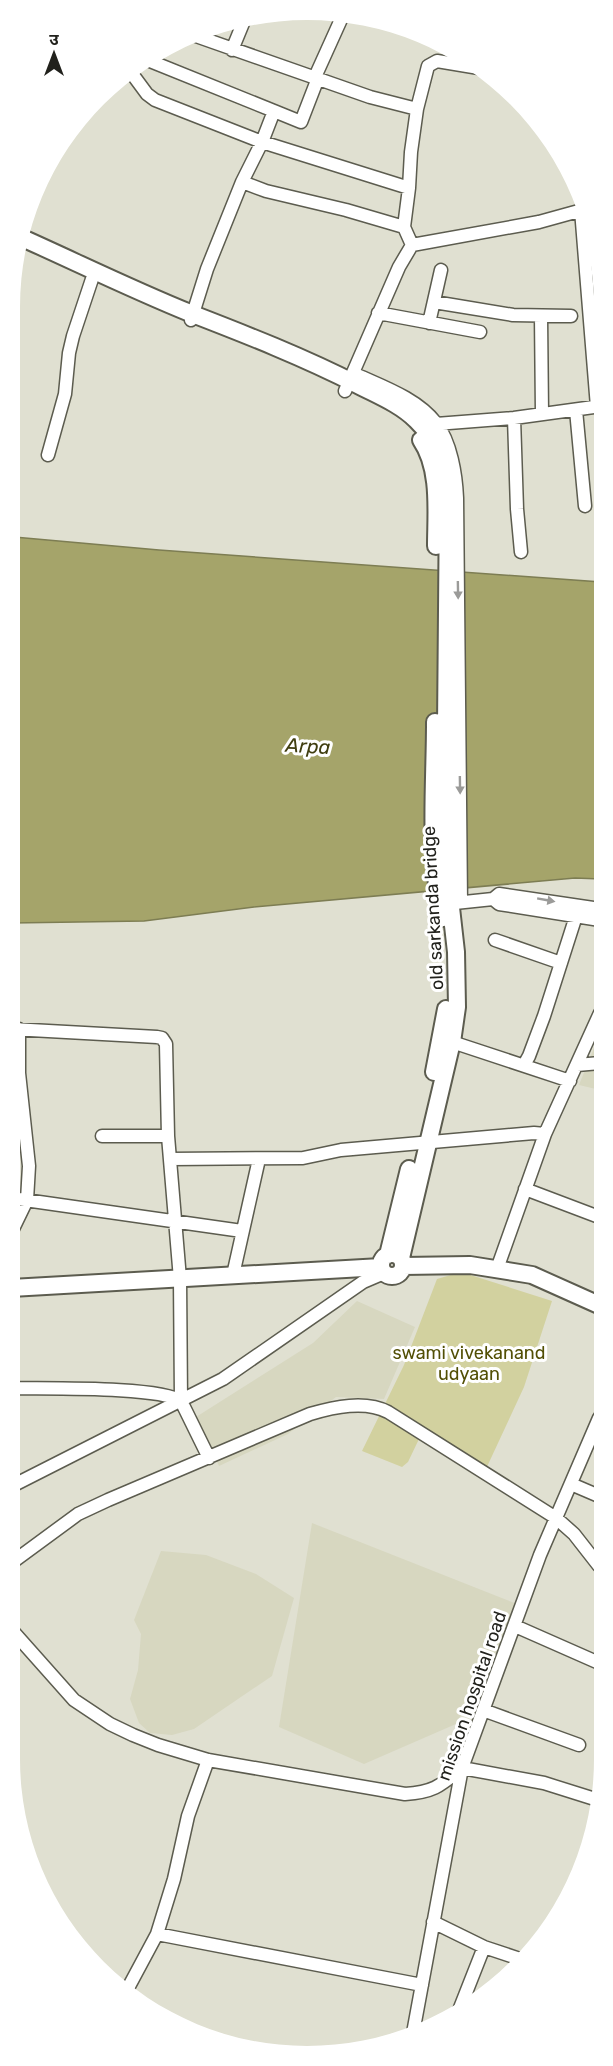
<svg xmlns="http://www.w3.org/2000/svg" width="613" height="2066" font-family="Rubik,'Noto Sans Devanagari',sans-serif">
  <style>
    .built { fill: #d7d7c0 }
    .green { fill: #d2d19f }
    .water { fill: #a5a46a; stroke: #7d7d53; stroke-width: 1.5 }
    .lines { fill: none; stroke-linecap: round; stroke-linejoin: round }
    .minor-casing { stroke: #5c5c4f; stroke-width: 15 }
    .major-casing { stroke: #5c5c4f; stroke-width: 20 }
    .minor { stroke: #fff; stroke-width: 12 }
    .major { stroke: #fff; stroke-width: 16 }
    .oneway { fill: #9b9b99 }
    .labels { text-anchor: middle; stroke-width: 6; stroke-linejoin: round; paint-order: stroke }
    .street-label { font-size: 18px; fill: #21211c; stroke: #fff }
    .park-label { font-size: 18px; fill: #524f05; stroke: #fff }
    .water-label { font-size: 20px; font-style: italic; fill: #403e10; stroke: #fff }
  </style>
  <rect width="100%" height="100%" fill="#e0e0d1"/>
  <path class="built" d="M600,1033V1090L579,1085Z
    M357,1301L415,1327L384,1399L336,1397L288,1434L219,1466L196,1417L313,1343Z
    M312,1523L522,1606L456,1724L364,1764L279,1727Z
    M161,1551L206,1555L256,1574L294,1598L272,1676L194,1729L172,1735L150,1733L139,1723L130,1699L138,1670L141,1634L134,1620Z"/>
  <path class="green" d="M461,1272L552,1301L524,1387L485,1471L419,1439L408,1462L402,1467L362,1451L404,1365L437,1279Z"/>
  <path class="water" d="M14,537L159,550L601,582L600,879L575,878L254,907L144,921L12,923Z"/>
  <g class="lines">
    <defs>
      <path id="minor" d="M196,36L370,97L417,109
        M232,50L246,16
        M150,61L274,111
        M130,71L147,94L155,100L262,142L409,188
        M315,77L343,15
        M242,182L266,191L346,210L404,227
        M581,210L597,407
        M412,245L404,227L409,188L411,152L417,109L428,66L437,61L479,68
        M434,302L513,315L571,316
        M378,313L480,332
        M541,316L542,414
        M191,320L207,269L242,182L262,142L274,111L301,122L318,78
        M429,323L441,270
        M353,373C381,386 417,398 436,423C451,442 456,475 457,498L461,902
        M345,391L399,267L412,245L539,222L586,209
        M576,410L585,506
        M514,418L517,509L521,552
        M436,424L514,418L601,406
        M48,455L65,394L69,353L73,336L92,279
        M493,899L499,904L600,920
        M455,903L493,899L499,894L600,909
        M495,940L561,963
        M12,1029L157,1037L162,1038L166,1044L168,1136L180,1279L181,1401L209,1458
        M452,1042L570,1081
        M524,1065L529,1056L544,1016L576,916
        M577,1065L600,1063
        M102,1136H168
        M171,1159L303,1158L341,1150L534,1133L545,1134
        M525,1189L599,1217
        M11,1198L242,1231
        M11,1233L27,1200L29,1166L19,1073V1029
        M497,1269L545,1134L600,1013
        M233,1275L259,1159
        M10,1388C42,1389 159,1386 181,1401
        M571,1484L599,1496
        M10,1487L223,1379L363,1282L384,1273
        M10,1564L78,1514L108,1500L310,1414C334,1407 365,1400 388,1412L556,1518L574,1534L599,1566
        M515,1626L599,1663
        M10,1628L74,1700L110,1724L133,1735L158,1745L208,1760L405,1794C434,1792 440,1786 462,1768L544,1783L598,1800
        M483,1710L579,1745
        M433,1922L484,1947L520,1959
        M157,1934L422,1985
        M127,1990L157,1934L174,1879L188,1816L208,1760
        M458,2013L484,1947
        M413,2033L462,1768L540,1555L599,1418"/>
      <path id="major" d="M20,237C76,262 133,290 190,313C247,335 303,357 358,385C377,395 400,404 416,420C437,440 445,465 448,493L446,727L449,890L456,952L457,1007L452,1042L401,1258
        M421,440C441,469 436,513 436,546
        M435,722C435,787 428,855 443,918
        M434,1072L446,1009
        M381 1265a11 11 0 1 1 22 0a11 11 0 1 1-22 0Z
        M388,1255L409,1169
        M403,1266L470,1265L532,1275L599,1305
        M11,1288L381,1267"/>
    </defs>
    <use href="#minor" class="minor-casing"/>
    <use href="#major" class="major-casing"/>
    <use href="#minor" class="minor"/>
    <use href="#major" class="major"/>
  </g>
  <defs><path id="oneway-solid" d="M-6-.8H1V-3.2L6.5 0L1 3.2V.8H-6Z" transform="scale(1.5)"/></defs>
  <g class="oneway">
    <use href="#oneway-solid" transform="translate(458 590) rotate(89)"/>
    <use href="#oneway-solid" transform="translate(460 785) rotate(89)"/>
    <use href="#oneway-solid" transform="translate(546 900) rotate(10)"/>
  </g>
  <g class="labels">
    <g class="street-label">
      <text transform="translate(433 908) rotate(-93)" y="6">old sarkanda bridge</text>
      <text transform="translate(472 1696) rotate(-71)" y="6">mission hospital road</text>
    </g>
    <g class="park-label">
      <text x="469" y="1359">swami vivekanand<tspan x="469" dy="21">udyaan</tspan></text>
    </g>
    <g class="water-label">
      <text transform="translate(308 746) rotate(3)" y="7">Arpa</text>
    </g>
  </g>
  <path d="M0 0H613V2066H0ZM307 20H307A287 287 0 0 1 594 307V1759A287 287 0 0 1 307 2046H307A287 287 0 0 1 20 1759V307A287 287 0 0 1 307 20Z" fill="#fff" fill-rule="evenodd"/>
  <g transform="translate(54 54)" stroke="#ffffff" stroke-width="4.5" paint-order="stroke">
  <path d="M0-4.5L10 22L0 15L-10 22Z" fill="#21211c"/>
  <text y="-9" font-size="16" font-weight="bold" text-anchor="middle" fill="#21211c">उ</text>
  </g>
</svg>
